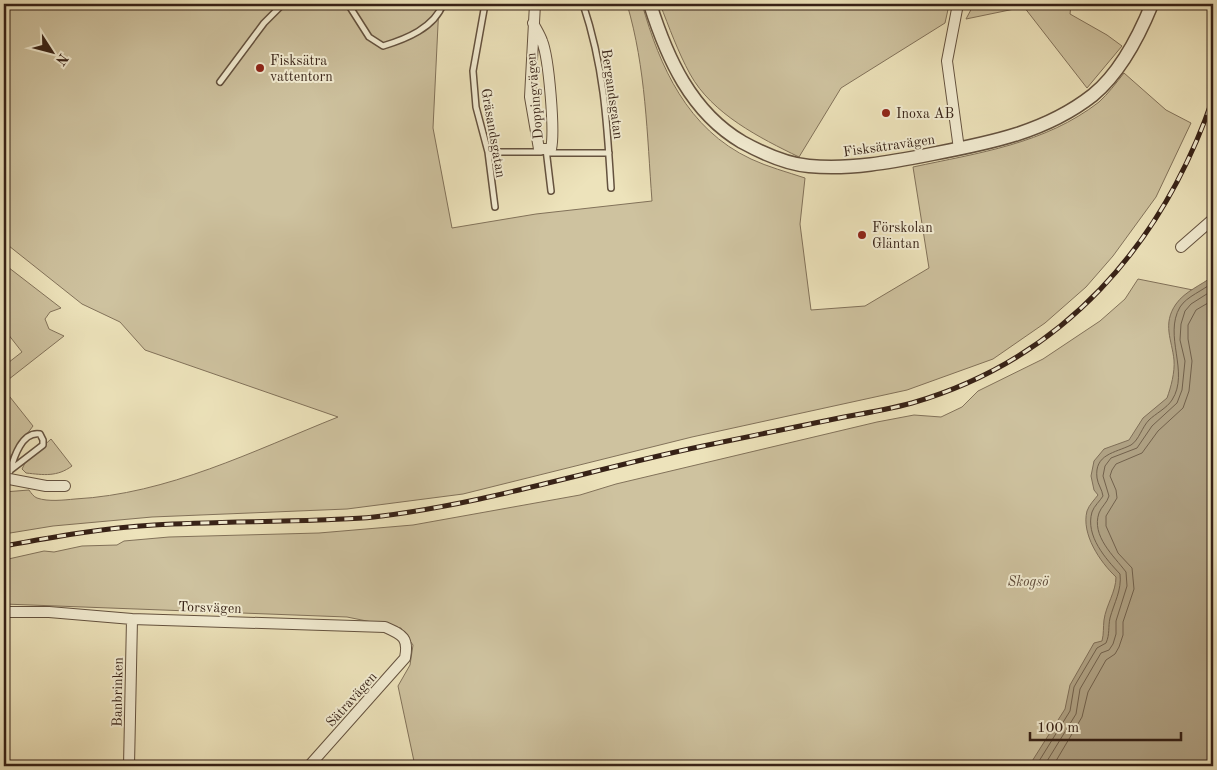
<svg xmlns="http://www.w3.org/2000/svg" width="1217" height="770" font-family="'Old Standard TT',serif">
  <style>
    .green { fill: #cec29f; stroke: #82725a }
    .water { fill: #afa183; stroke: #7f6e57 }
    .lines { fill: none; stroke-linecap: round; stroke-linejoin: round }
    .shore { stroke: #72614c; stroke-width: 1 }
    .service-casing { stroke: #64523f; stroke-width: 8 }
    .minor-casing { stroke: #64523f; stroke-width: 12 }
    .tertiary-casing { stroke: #64523f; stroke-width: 15 }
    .service { stroke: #f3edd3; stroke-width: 5 }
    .minor { stroke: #f3edd3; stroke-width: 10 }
    .tertiary { stroke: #f3edd3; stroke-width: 12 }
    .rail-casing { stroke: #362116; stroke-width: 5 }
    .rail { stroke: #f3edd3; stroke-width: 3; stroke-dasharray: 9; stroke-linecap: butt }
    .poi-dot { fill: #8f2418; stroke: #f3edd3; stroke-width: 2 }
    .labels { text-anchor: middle; stroke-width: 4; stroke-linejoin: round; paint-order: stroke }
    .poi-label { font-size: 14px; fill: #362116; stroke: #f3edd3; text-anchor: start }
    .street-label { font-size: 14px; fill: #362116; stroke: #f3edd3 }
    .park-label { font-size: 14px; font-style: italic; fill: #5c4938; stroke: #f3edd3 }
  </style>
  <rect width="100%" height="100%" fill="#ede3bb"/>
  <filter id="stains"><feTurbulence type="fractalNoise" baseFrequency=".004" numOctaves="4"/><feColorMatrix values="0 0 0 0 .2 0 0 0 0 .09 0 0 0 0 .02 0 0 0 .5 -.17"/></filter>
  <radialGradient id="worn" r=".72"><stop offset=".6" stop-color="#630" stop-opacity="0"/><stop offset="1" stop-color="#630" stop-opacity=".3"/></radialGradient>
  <path class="green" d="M4,4H439L433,128L452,228L536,214L652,201C647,135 646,68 627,4H642C660,67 687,129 751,159C768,167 787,172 805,178L800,224L811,310L865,306L929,268L913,167C978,153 1045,144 1099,102C1108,94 1116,83 1124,73L1166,110L1191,123L1156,197L1113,256L1086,287L1045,323L993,359L907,390L692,437L463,494L347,509L152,517L53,526L4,534V492L29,490C31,493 34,497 37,498C48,502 64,500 75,499C168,494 253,451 338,417L145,350L120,322L82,304L4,242Z
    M660,4H948L949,5L945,23L841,88L799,157C760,138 712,114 690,74C678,52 669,27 660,4Z
    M974,4H1071L1070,14L1107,35L1122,46L1087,88L1024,7L966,19Z
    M4,264L61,308L50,312L45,319L49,329L64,336L4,383V366L22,352L4,329Z
    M1138,279L1213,294V766H415L398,686L410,665L413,645L401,628L347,617L4,604V560L44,551L54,552L82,546L117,545L124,541L169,537L319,533L413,525L580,495L616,484L877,422L914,415L941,417L962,407L978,391L1043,359L1100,321L1125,299Z
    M6,392L33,426L4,465V395Z
    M51,439L72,466C57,477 44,475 26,473L22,469L25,463Z"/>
  <path class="water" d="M1213,276V766H1029L1065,709L1070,685L1094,643L1102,641C1104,633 1103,628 1104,620C1106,605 1116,592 1116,577C1100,562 1081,534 1087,511C1089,505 1095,499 1098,495L1094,490L1091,476L1094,461L1104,449L1129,440L1143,418L1167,398C1171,387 1175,372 1174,360C1172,340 1162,324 1176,304C1185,291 1202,285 1213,276Z"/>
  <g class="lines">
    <path class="shore" d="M1036,766L1070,711L1074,687L1078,680L1097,648L1106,643C1110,634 1108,627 1110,618C1114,603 1122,590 1120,574C1106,559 1085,536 1092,512C1094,506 1100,501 1103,496C1102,489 1098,485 1097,478C1094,454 1115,453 1131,445C1139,440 1142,427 1149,420C1155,414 1167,408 1172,400C1190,372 1163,336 1180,307C1187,296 1203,291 1213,282
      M1044,766L1076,714L1080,689L1101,653L1109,650L1113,644L1116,634V621L1127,586L1126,572C1114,556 1091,536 1099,513C1101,507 1107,503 1109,496L1103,476L1105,466L1111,458L1137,448L1152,426L1177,403L1182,390L1185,361L1180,340L1181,324L1185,311L1191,304L1213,290
      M1053,766L1082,717L1088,692L1106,660L1115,654L1119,647L1123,635V622L1134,589L1132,568L1118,553L1106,526V516L1117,498L1116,490L1110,476L1112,470L1116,464L1142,453L1158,431L1183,408L1189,391L1192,361L1188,339V325L1196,310L1213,300"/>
    <defs>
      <path id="service" d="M348,4L369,37L383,46C406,39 434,28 443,4
        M485,4L473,71L476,107L488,152L495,207
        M583,4C604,67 607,122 611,188
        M220,82L264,23L283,4
        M546,149L551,191
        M488,152H541
        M549,153H609
        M4,475L43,445V440L40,434C22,431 14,457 10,471"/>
      <path id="minor" d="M958,4L947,61L959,149
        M533,23C536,29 540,35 542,41C549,58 555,132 551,149H539L530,97L535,4
        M1181,247L1213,219
        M4,478L46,486H65
        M4,612H49L132,619L385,627C403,635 409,638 405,658L309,766
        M129,766L132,619"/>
      <path id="tertiary" d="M650,4C667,58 691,112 742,142C762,153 785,164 809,166C850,170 891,162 932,154C990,143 1046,132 1093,95C1121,72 1139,36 1152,4"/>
    </defs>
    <use href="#service" class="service-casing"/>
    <use href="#minor" class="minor-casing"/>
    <use href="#tertiary" class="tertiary-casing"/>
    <use href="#service" class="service"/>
    <use href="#minor" class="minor"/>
    <use href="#tertiary" class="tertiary"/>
    <defs>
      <path id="rail" d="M4,546C53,537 103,528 154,525C208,522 264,522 319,520C337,519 355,519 374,517C485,504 593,469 703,446C750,436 797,427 844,417C867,413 890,409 912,403C1064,359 1163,244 1213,98"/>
    </defs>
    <use href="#rail" class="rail-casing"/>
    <use href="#rail" class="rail"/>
  </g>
  <g class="poi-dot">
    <circle cx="260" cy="68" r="5"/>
    <circle cx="886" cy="113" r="5"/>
    <circle cx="862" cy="235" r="5"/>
  </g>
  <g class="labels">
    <g class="poi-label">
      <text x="270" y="65">Fisksätra<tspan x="270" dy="16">vattentorn</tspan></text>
      <text x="896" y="118">Inoxa AB</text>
      <text x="872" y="232">Förskolan<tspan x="872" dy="16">Gläntan</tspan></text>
    </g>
    <g class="street-label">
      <text transform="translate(613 94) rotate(82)" y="5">Bergandsgatan</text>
      <text transform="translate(534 96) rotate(-95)" y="5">Doppingvägen</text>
      <text transform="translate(494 133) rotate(80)" y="5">Gräsandsgatan</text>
      <text transform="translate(889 145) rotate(-8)" y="5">Fisksätravägen</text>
      <text transform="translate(210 607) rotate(2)" y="5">Torsvägen</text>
      <text transform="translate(117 692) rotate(-89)" y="5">Banbrinken</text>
      <text transform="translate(351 699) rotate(-48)" y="5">Sätravägen</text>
    </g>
    <g class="park-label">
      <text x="1028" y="586">Skogsö</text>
    </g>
  </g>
  <rect width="1217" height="770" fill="none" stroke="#ede3bb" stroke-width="20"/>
  <rect x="5" y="5" width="1207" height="760" fill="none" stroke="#362116" stroke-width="2.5"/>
  <rect x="10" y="10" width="1197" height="750" fill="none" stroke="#362116"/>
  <g transform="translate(52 52) rotate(126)" stroke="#f3edd3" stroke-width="4" paint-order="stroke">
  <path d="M0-4L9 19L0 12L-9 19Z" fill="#362116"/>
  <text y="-8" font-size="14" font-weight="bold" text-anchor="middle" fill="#362116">N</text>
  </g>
  <path d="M1030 732v8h151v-8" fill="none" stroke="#362116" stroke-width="2.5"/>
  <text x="1037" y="732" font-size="15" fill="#362116" stroke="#f3edd3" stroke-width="4" paint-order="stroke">100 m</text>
  <rect width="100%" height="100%" filter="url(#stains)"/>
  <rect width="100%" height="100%" fill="url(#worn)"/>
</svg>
